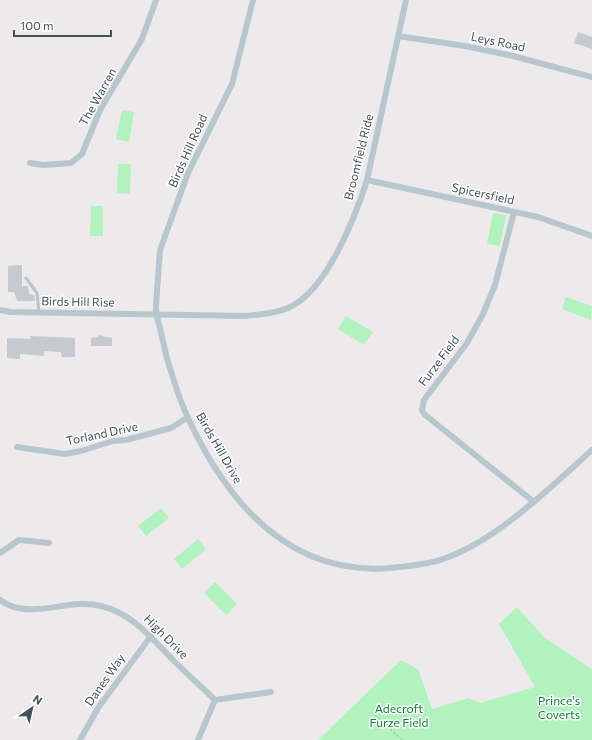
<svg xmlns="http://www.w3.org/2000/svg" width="592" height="740" font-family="Commissioner,sans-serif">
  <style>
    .green { fill: #b2f2bf }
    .building { fill: #c4cacf }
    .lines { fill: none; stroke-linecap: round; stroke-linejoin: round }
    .path { stroke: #68d389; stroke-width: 1; stroke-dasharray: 3 2; stroke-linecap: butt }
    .lane { stroke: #b7c7cd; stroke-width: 3 }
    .street { stroke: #b7c7cd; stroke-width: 6 }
    .labels { text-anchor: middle; stroke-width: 3; stroke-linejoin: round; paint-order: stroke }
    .street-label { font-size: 12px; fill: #42535a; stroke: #fff }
    .park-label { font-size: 12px; fill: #0d8130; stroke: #fff }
  </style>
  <rect width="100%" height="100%" fill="#eeeaeb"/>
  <path class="green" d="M122,110L134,112L129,142L116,139Z
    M118,164H131L130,194L117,193Z
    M91,206H103V236H90Z
    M493,213L506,215L500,246L487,244Z
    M566,297L592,306L591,320L562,309Z
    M346,316L373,332L364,345L338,329Z
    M161,508L169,518L146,536L138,526Z
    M198,539L206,549L182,569L174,559Z
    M215,582L237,604L226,615L204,593Z
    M517,607L545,638L592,669V740H318L401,660L418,669L432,709L468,698L480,703L535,687L499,624Z"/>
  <path class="building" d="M578,32L592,37V49L574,43Z
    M22,265V286H28L29,294L34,295L35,301H17L14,292H8V266Z
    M98,335L112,338V346H91V338L98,337Z
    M30,336L75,338V357H62L61,352L44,351V356L20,354V359L7,358V338L31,339Z"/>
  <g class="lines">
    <path class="path" d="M375,715L402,740"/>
    <path class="lane" d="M26,278L37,293L39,313"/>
    <path class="street" d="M253,0L232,84L188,173L160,250L156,305V314C162,332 164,351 170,368C175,385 181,403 188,418C229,506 293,581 400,567C417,565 435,563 451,556C501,536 552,486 592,450
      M398,36L465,46L513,56L592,77
      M30,163L43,165L71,163L82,154L100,110L142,39L156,0
      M367,180L538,217L592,236
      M514,212L495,285L483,314L467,343L424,400L422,410L424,414L534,502
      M0,310L10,312L246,316C260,314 275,314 288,308C326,292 355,218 367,180L406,0
      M17,447L65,454L81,451L113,441L126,440L171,428L188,417
      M0,553L19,540L49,543
      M0,600C29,622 69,597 101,606C134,614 152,639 175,662C188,675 202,687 215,700
      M215,700L271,692
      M80,740L98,708L151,636
      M198,740L215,700"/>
  </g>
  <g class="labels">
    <g class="street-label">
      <text transform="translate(498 42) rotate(12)" y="4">Leys Road</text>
      <text transform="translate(98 97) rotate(-61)" y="4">The Warren</text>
      <text transform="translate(188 151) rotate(-66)" y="4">Birds Hill Road</text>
      <text transform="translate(359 157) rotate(-76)" y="4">Broomfield Ride</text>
      <text transform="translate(483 194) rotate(12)" y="4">Spicersfield</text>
      <text transform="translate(78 302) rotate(1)" y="4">Birds Hill Rise</text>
      <text transform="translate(439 361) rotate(-53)" y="4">Furze Field</text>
      <text transform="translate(102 434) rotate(-12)" y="4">Torland Drive</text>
      <text transform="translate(219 448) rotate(60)" y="4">Birds Hill Drive</text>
      <text transform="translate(166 637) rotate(45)" y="4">High Drive</text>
      <text transform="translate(105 680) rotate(-55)" y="4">Danes Way</text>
    </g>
    <g class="park-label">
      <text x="559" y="705">Prince's<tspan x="559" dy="14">Coverts</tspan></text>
      <text x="399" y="713">Adecroft<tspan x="399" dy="14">Furze Field</tspan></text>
    </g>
  </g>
  <g transform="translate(32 708) rotate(34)" stroke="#ffffff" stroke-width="3" paint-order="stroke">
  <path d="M0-3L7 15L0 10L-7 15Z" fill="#42535a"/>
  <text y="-6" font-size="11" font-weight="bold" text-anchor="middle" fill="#42535a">N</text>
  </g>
  <path d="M14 30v6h97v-6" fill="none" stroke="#42535a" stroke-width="2"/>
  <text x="20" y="30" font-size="12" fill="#42535a" stroke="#ffffff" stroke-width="3" paint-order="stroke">100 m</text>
</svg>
